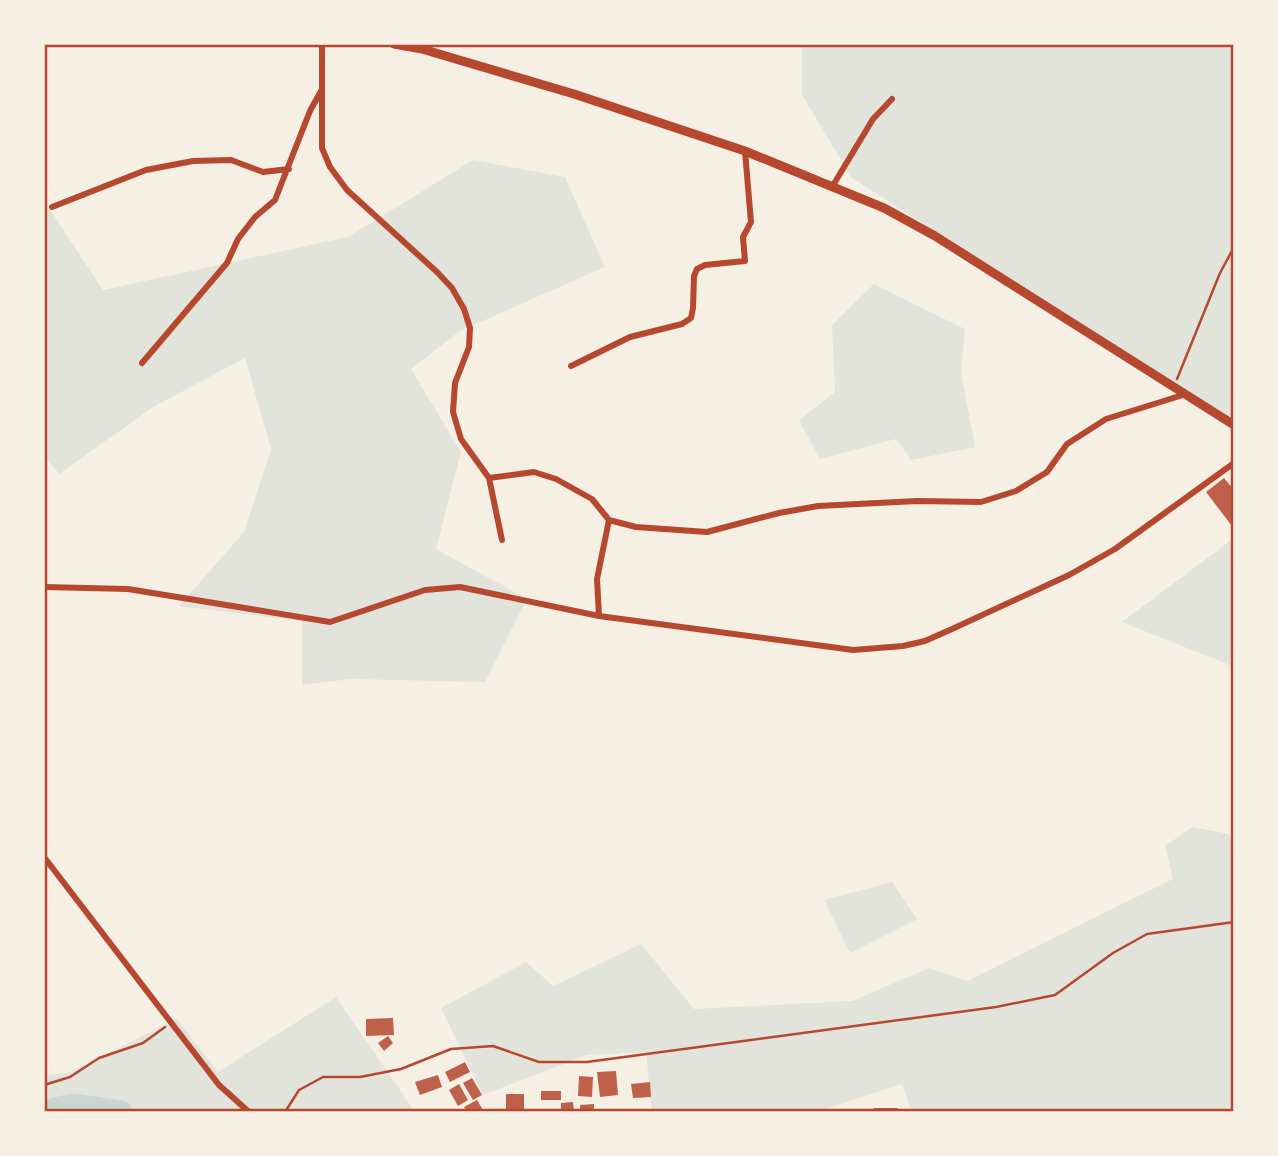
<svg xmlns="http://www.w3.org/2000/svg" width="1278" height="1156" font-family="'Public Sans',sans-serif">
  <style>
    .green { fill: #e2e4dc }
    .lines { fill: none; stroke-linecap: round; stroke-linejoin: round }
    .river { stroke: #c9d6d2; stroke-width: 23 }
    .building { fill: #bf614a }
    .path { stroke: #b5482f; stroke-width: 2.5 }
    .minor { stroke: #b5482f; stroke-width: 6 }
    .secondary { stroke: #b5482f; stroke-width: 9 }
    .neatline { fill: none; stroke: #b5482f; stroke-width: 2.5 }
  </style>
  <rect width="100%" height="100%" fill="#f6efe4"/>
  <path class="green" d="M802,44H1234V424L852,178L802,95Z
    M473,160L565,177L605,267L460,331L411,369L461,452L436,549L527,599L485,682L351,679L302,685V621L179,606L244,532L271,449L245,358L153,407L59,474L44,456V201L103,290L348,237Z
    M874,284L965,329L961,372L975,447L911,460L896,439L820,459L799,420L835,392L832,325Z
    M1234,538V670L1230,665L1122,622Z
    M1192,827L1229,834L1234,844V1107L1227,1112H912L902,1084L816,1112H652L646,1052L587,1055L483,1095L441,1008L526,962L553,986L641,944L694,1009L852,1001L929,968L967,981L1173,879L1165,846Z
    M892,882L917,919L850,953L824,900Z
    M336,997L415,1112H44V1075L68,1073L177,1019L218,1072Z"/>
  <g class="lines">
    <path class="river" d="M44,1112L72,1105L121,1112"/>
  </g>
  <path class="building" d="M1224,478L1234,490V525L1232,526L1206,492Z
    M393,1018L394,1035L366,1036V1019Z
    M388,1036L393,1043L384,1051L378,1043Z
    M465,1062L470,1072L450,1082L445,1072Z
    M616,1071L618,1095L600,1097L597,1072Z
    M438,1075L442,1087L420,1095L415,1082Z
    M579,1076L593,1077L592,1097L578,1096Z
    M472,1078L482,1095L473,1100L463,1083Z
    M650,1082L651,1097L633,1098L631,1084Z
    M459,1084L468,1100L458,1106L449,1090Z
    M541,1091H561V1100H541Z
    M506,1094H524V1111H506Z
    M477,1100L483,1110L467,1112L464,1107Z
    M573,1102L574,1112H561V1103Z
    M594,1104V1112H580V1105Z
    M874,1108H898L897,1112H874Z"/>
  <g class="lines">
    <path class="path" d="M1177,379L1220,273L1234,247
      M44,1085L70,1077L99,1058L143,1043L165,1027
      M285,1112L299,1090L323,1077H360L401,1069L451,1049L493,1046L539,1062H587L996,1007L1055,995L1113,953L1147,934L1234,922"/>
    <path class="minor" d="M322,44V148L330,167L347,190L437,272L452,288L464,309L470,328L469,347L455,383L453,412L461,439L489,478L502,540
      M832,187L873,119L892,99
      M52,207L146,170L193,161L231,160L263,172L289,169
      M142,363L227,263L238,239L255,217L275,200L310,111L321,91
      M571,366L630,337L682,324L691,318L693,308L694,276L697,269L705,265L745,261L743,237L751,222L745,151
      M489,478L534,472L556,479L592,499L609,520L636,527L707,532L779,513L818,506L917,501L981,502L1016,491L1047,472L1067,444L1106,419L1186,394
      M44,587L128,589L330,622L425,590L460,587L599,616L853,650L903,646L925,641L952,629L1069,575L1115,549L1234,463
      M599,616L597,579L609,520
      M44,857L219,1085L249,1112"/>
    <path class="secondary" d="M394,44L422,49L574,94L745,151L884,208L935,236L1234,425"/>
  </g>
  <rect width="1278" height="1156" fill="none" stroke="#f6efe4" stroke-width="91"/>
  <rect x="46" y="46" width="1186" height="1064" class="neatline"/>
</svg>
